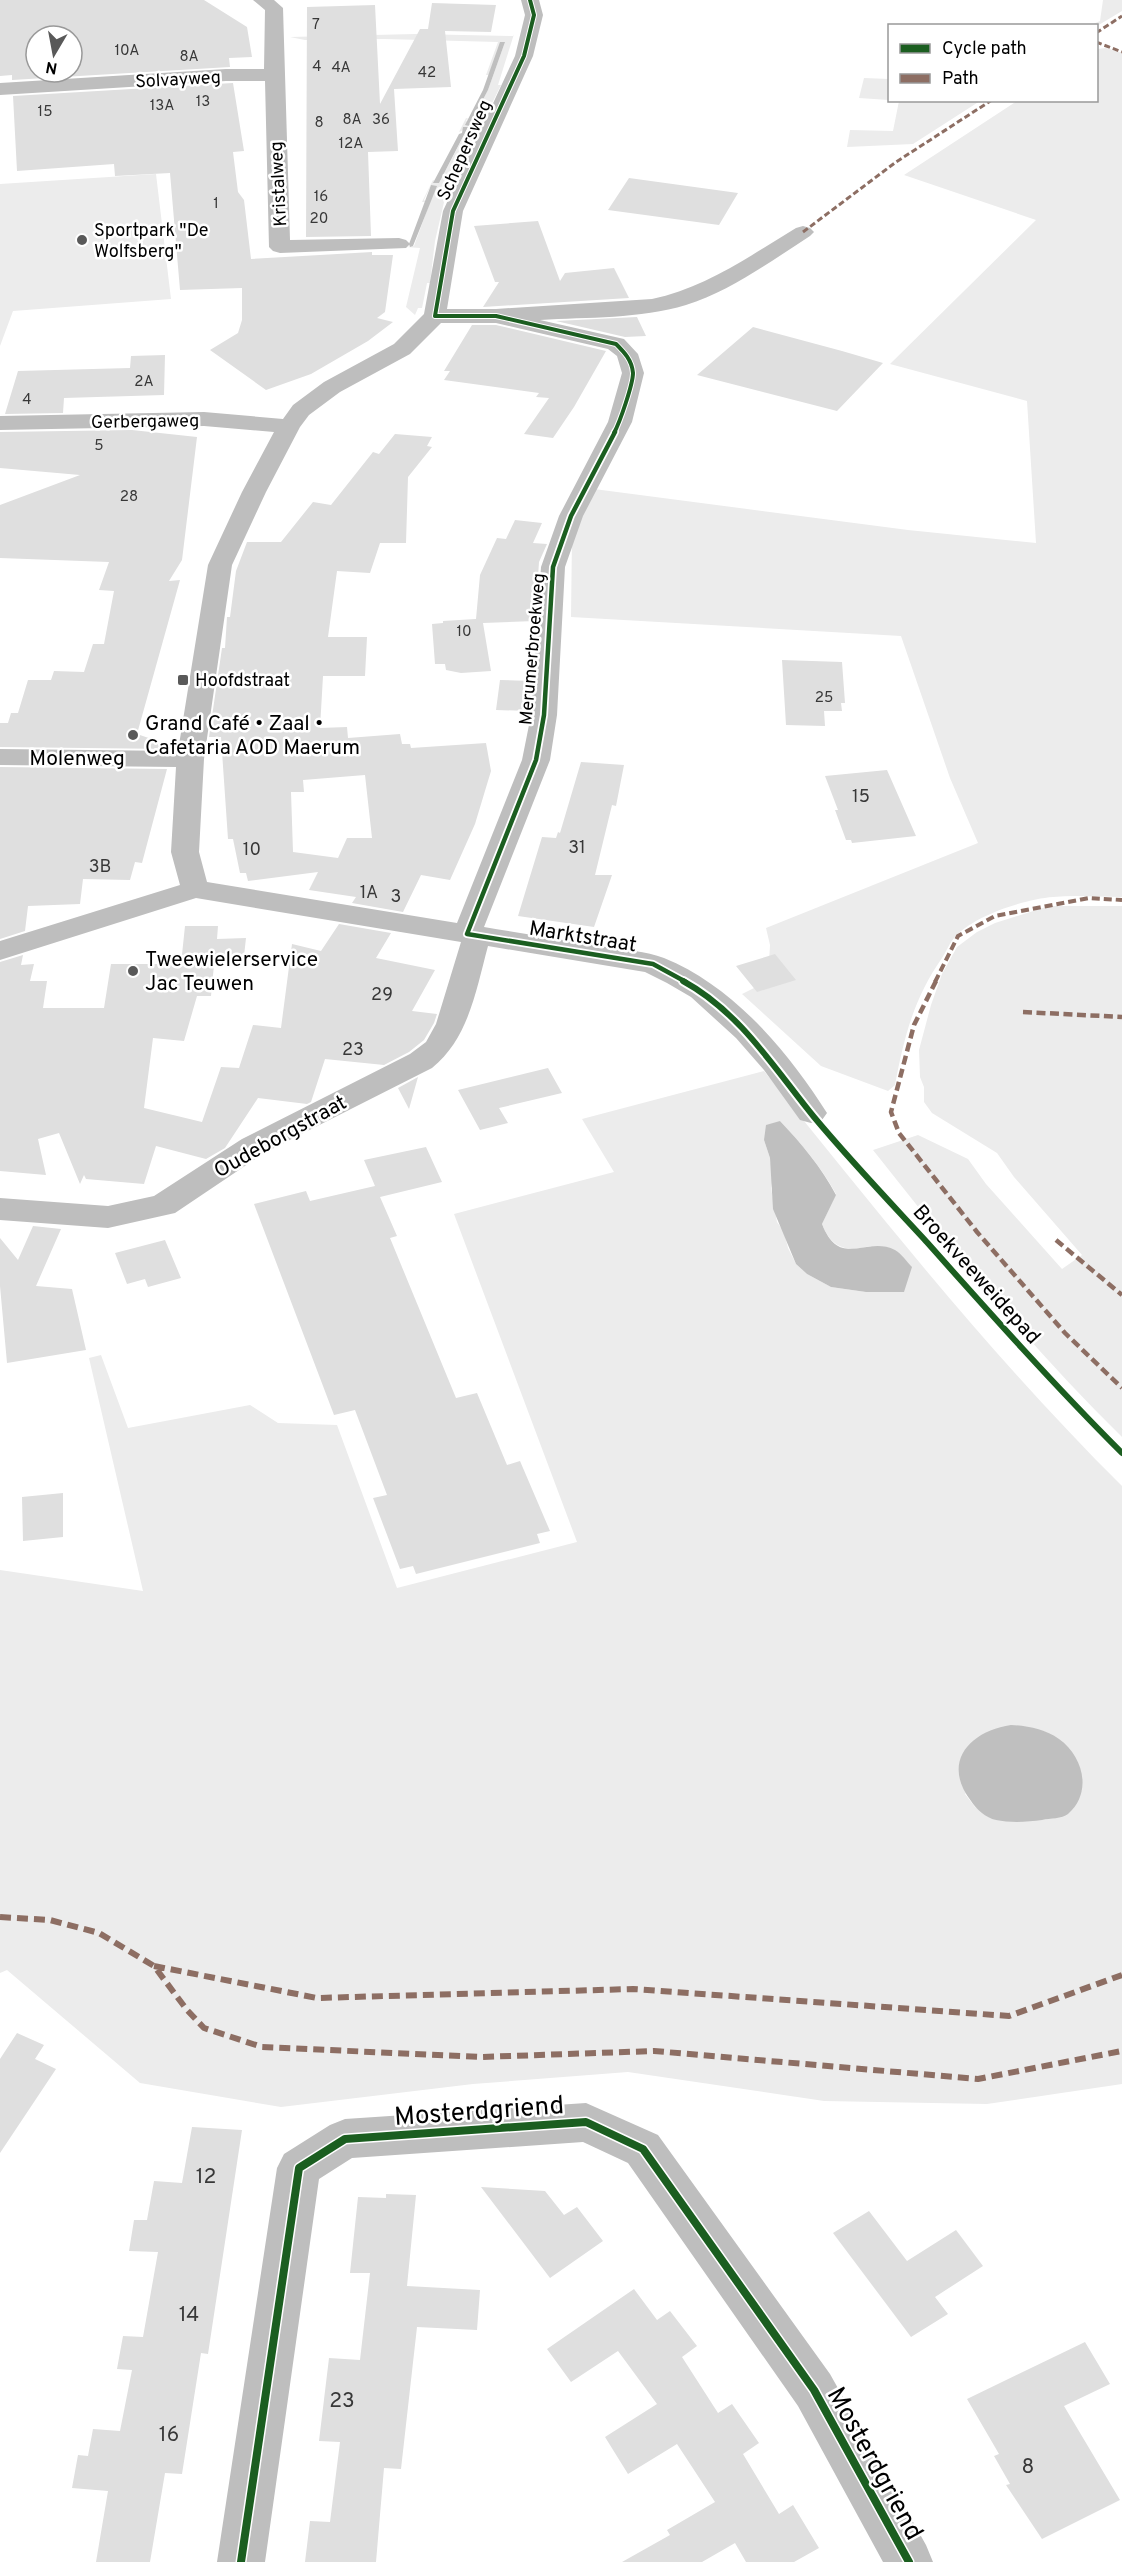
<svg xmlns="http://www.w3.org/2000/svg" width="1122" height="2562" font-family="Overpass,sans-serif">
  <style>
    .green { fill: #ececec; fill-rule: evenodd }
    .water { fill: #bfbfbf }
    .building { fill: #dfdfdf; fill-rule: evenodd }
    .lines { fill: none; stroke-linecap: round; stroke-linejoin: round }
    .minor { fill: #bebebe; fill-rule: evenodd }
    .quiet-far3 { stroke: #8d6e63; stroke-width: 3; stroke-dasharray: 6 3; stroke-linecap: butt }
    .quiet-far2 { stroke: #8d6e63; stroke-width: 4; stroke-dasharray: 8 4; stroke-linecap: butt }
    .quiet-far1 { stroke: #8d6e63; stroke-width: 4.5; stroke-dasharray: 9 4.5; stroke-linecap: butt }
    .quiet { stroke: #8d6e63; stroke-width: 6; stroke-dasharray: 11 6; stroke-linecap: butt }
    .cycleway-far3-casing { stroke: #fff; stroke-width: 6 }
    .cycleway-far2-casing { stroke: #fff; stroke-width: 8 }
    .cycleway-far1-casing { stroke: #fff; stroke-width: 10 }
    .cycleway-casing { stroke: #fff; stroke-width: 11 }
    .cycleway-far3 { stroke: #1b5e20; stroke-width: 4 }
    .cycleway-far2 { stroke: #1b5e20; stroke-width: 4.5 }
    .cycleway-far1 { stroke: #1b5e20; stroke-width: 6 }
    .cycleway { stroke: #1b5e20; stroke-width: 8 }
    .poi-dot { fill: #595959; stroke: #fff; stroke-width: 2 }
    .labels { text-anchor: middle; stroke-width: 5; stroke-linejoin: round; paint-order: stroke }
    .far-number-label { font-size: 15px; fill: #383838 }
    .far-street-label { font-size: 18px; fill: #000; stroke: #fff }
    .far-poi-label { font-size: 18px; fill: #000; stroke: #fff; text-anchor: start }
    .number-label { font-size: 18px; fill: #383838 }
    .poi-label { font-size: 21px; fill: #000; stroke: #fff; text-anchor: start }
    .street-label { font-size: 21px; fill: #000; stroke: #fff }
    .near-number-label { font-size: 21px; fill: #383838 }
    .near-street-label { font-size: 26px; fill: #000; stroke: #fff }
  </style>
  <rect width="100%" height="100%" fill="#fff"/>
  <path class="green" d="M1103,0H1122V11L1097,26L1091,25L1100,21Z
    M415,34L513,36L514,34L498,85H501L445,198L435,241L430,283H427L422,308H418L415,315L406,307L420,248L406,247L414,246L429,205L431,185L424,200L426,202H422L433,180L439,183L468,128L459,132L466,118L469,119L466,120L469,125L488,90L505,42L489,75H486L498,42L384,39L305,40L290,37Z
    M1106,48L1122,53V897C1099,897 1076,895 1053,897C1025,899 972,916 954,938C949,944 946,952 942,958C914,998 904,1037 895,1085L888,1091L821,1066L742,994L768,981L770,945L766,928L978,843L950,778L901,636L571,617L572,537L594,489L908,530L1036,543L1027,401L890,364L1036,220L904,175L1017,101L1096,100L1097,49Z
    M864,78L889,79V100L859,98Z
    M899,101V100L980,101L913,144L847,147L850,130L893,131Z
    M156,174L171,299L13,311L0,346V184Z
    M1049,906H1122V1437C1031,1348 952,1250 873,1150L918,1135L968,1159L986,1184L1062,1269L1082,1255L1014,1177L997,1153L932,1113L924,1102V1087L920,1077L919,1050L931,1005L942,974L957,947L977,932L995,923Z
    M764,1071C878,1213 992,1357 1122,1486V2084L987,2104L824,2101L628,2072L473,2084L281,2107L140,2083L7,1970L0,1973V1570L143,1591L89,1358L101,1355L128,1428L250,1405L278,1423L337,1425L397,1588L577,1542L454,1214L614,1172L582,1119ZM780,1121C801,1143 822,1168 836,1194L822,1224C832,1249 846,1252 871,1246L904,1291L866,1292L831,1287L807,1274L796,1264L788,1248L784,1232L777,1222L771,1188L773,1177L770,1158L764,1140ZM1044,1731C1069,1744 1084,1762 1082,1791L996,1820L975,1807L965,1794Z"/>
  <path class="water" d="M500,42H505L488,90L469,126L465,125L483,90Z
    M463,127H468L439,183H433L459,134L462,133Z
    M431,185L437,186L413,246L410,247L409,244Z
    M780,1121C801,1143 822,1168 836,1195L822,1224C840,1270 866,1235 895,1250C901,1253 907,1262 912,1267L904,1292H866L831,1287L807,1274L796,1264L773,1209L770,1158L764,1140L766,1125Z
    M1011,1725C1028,1726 1045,1729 1059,1739C1083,1756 1093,1792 1068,1814C1062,1819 1050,1818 1042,1820C1028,1822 1010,1823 996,1820C986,1818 976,1809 971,1801C941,1762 970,1731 1011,1725Z"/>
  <path class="building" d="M0,0H204L247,27L252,57L229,58L230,67L12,80V75L0,76ZM36,36H72V72H36Z
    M432,3L496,5L491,32L445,31L451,87L394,89L398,151L368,152L371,236L306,237L307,7L375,5L380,104L420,29H428Z
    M233,83L244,151L233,152L238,192L244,200L251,259L372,252V255H393L385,312L377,318L393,322L368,341L311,374L266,390L210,350L238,333L242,320V288L180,290L170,173L115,176L114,164L17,171L13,96Z
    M629,178L738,193L719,225L608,210Z
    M538,221L560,281L565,273L614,268L629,298L483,307L499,282H495L474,226Z
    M637,317L646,336L625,337L556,321Z
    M472,325H496L606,351L574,407L553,438L524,434L549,398L536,397L539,393L444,380L450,371H444Z
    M753,327L842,351L883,363L837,411L697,375Z
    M165,355L164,395L64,398L63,413L5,414L18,371L130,368L131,356Z
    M132,430L197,437L182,560L169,581L180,580L137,734L172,746L171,749L0,747V723H8L11,713H18L28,680H51L54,671L84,672L93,644H104L114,591L99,590L109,562L0,558V505L80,475L0,468V432Z
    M395,434L432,437L427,446L432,447L408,477L406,543H380L370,573L337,571L328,637H367L365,676H323L320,728L347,727L348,738L400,734L402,744H410L411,748L486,743L491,771L475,824L450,880L421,875L403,912L352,903L356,897L309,890L318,872L248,881L246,873H240L233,839H228L221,737H209L222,648H225L227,617H230L236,571L247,542H281L313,502L331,505L373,452L379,454ZM365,775L372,838H347L338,858L293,852L291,792H304L303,780Z
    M515,520L542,523L533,543L547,544L539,562L535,621L483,623L491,671L461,673L446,670L445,664H435L432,624L443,623V621L476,619L480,575L497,538L506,539Z
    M782,660L842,662L845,703H841L842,711H824L825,726L786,725Z
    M500,680L531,681L529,711L496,710Z
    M581,762L624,765L616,806L612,805L595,875H612L594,927L518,916L542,837L556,838L558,832L560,833Z
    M0,767L167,769L142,863L135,862L130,880L83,879L80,904L28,906L25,931L0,939Z
    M887,770L916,836L852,843L851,840H846L835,810H838L825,776Z
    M339,924L391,933L376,958L435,970L412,1011L437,1014L434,1023L424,1040L409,1052L384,1065L325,1059L311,1102L307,1104L258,1098L225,1148L206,1159L156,1146L144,1184L86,1179L84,1175L80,1184L59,1133L38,1139L46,1175L0,1171V962L23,955L21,965L34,964L30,981H47L43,1008H104L111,964H181L185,926H218L217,939L246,938L243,965H214L211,996H197L184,1041L153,1038L144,1108L202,1122L221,1067L239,1068L253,1025L281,1028L292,944L321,951Z
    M775,954L796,980L757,992L736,966Z
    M548,1068L562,1093L499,1108L508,1123L480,1130L458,1090Z
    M418,1077L409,1109L398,1088Z
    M426,1147L442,1182L380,1197L397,1236L390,1238L456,1398L477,1393L507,1465L520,1461L550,1531L537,1534L540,1543L416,1574L413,1566L400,1569L373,1498L387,1495L355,1410L334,1415L254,1204L306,1191L310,1201L375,1186L364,1160Z
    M33,1226L61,1229L36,1286L72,1289L86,1350L7,1363L0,1286V1238L18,1260Z
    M165,1240L181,1278L148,1287L145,1279L127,1284L115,1253Z
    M63,1493V1537L23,1541L22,1497Z
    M17,2033L44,2045L35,2059L56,2069L0,2153V2059Z
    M192,2127L242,2130L208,2354L201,2353L182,2474L165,2473L150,2562H96L108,2491L72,2488L78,2455L88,2456L93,2429L120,2431L132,2370L117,2369L123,2336L143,2337L158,2252L129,2251L134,2220H147L154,2181L182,2183Z
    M481,2187L545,2191L564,2215L577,2207L603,2241L550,2278Z
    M386,2194L416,2195L407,2286L480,2290L477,2330L417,2327L401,2469L384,2468L376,2562H305L310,2521L330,2522L340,2442L319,2441L329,2358L360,2360L370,2273H350L358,2197L386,2198Z
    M869,2211L907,2261L956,2230L983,2266L935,2297L948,2314L911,2337L833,2233Z
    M634,2289L657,2320L670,2311L697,2346L682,2357L718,2413L732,2404L759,2443L743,2454L779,2514L793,2505L819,2548L794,2562H746L735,2543L702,2562H622L670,2535L667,2530L715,2502L677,2444L628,2474L605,2437L657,2404L618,2351L571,2382L547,2349Z
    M1085,2342L1110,2384L1064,2406L1120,2500L1042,2539L1006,2485L1010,2484L994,2456L999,2454L967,2399Z"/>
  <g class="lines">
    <path class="minor" d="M253,0H274L283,8L290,240L399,238L406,240L410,244L406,248L280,253L273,251L269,247L265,81H226L0,95V83L226,69H264L265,10Z
      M521,0H539L543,15L533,56L463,211L447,309H496L652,299C705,288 750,256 796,228L803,226L810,228L814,232L810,236C771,261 731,291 686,305C640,319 588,317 540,320L624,339L638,354L644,373L632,422L583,516L565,567L557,715L550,760L484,927C525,934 565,940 606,947C624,950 646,951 664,958C733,986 788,1051 827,1113L822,1120L811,1123L800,1120L764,1070L736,1038L691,997L667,983L645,972L488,946C476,990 469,1038 432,1068L264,1153L175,1213L108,1228L0,1220V1198L108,1206L154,1196L242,1139L410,1054L426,1042L436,1024L461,942L196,898L0,960V941L180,885L171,852L176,767L0,765V749L178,751L208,565L242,492L274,432L204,426L0,430V416L204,412L283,419L293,405L324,382L394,344L424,314L443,211L515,56L525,15ZM441,323H496L608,349L617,356L622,373L608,422L559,516L541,567L531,715L522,760L457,923L207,882L199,852L204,759L232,565L266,492L300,427L309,415L340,392L410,354Z
      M586,2103L658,2135L830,2374L926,2545L933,2562H883L798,2406L628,2163L583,2142L352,2158L319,2179L265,2562H217L277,2168L284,2154L330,2125L345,2119Z"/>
    <path class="quiet-far3" d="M1096,33L1122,16
      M1096,42L1122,52
      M803,232L896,162L992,100"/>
    <path class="quiet-far2" d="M935,982L958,936L995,916L1089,898L1122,900"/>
    <path class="quiet-far1" d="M936,981L914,1025L891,1112L899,1133L977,1232L1065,1333L1122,1388
      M1023,1012L1122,1017
      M1056,1240L1122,1295"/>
    <path class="quiet" d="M0,1917L50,1920L99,1933L154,1966L187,2010L204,2028L262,2047L482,2057L654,2051L978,2079L1122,2051
      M154,1966L317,1998L633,1989L1009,2016L1122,1975"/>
    <defs>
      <path id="cycleway-far3" d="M530,0L534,15L524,56L453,211L435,316H496L616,344C624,352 632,360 633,373C633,384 620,422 614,433"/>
      <path id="cycleway-far2" d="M615,432L571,516L553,567L544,715L536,760L467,934L653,964L686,982"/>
      <path id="cycleway-far1" d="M683,981C740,1012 774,1068 814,1117C849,1159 887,1199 924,1239C989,1312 1053,1384 1122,1453"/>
      <path id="cycleway" d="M241,2562L299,2168L345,2139L586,2122L643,2149L814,2390L909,2562"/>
    </defs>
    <use href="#cycleway-far3" class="cycleway-far3-casing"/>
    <use href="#cycleway-far2" class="cycleway-far2-casing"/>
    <use href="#cycleway-far1" class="cycleway-far1-casing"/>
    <use href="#cycleway" class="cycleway-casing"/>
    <use href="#cycleway-far3" class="cycleway-far3"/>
    <use href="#cycleway-far2" class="cycleway-far2"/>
    <use href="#cycleway-far1" class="cycleway-far1"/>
    <use href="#cycleway" class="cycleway"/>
  </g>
  <g class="poi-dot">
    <circle cx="82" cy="240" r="6"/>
    <rect x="177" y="674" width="12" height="12" rx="3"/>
    <circle cx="133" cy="735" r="6"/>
    <circle cx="133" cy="971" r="6"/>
  </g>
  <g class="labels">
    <g class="far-number-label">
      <text x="316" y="29">7</text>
      <text x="127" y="55">10A</text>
      <text x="189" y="61">8A</text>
      <text x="317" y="71">4</text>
      <text x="341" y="72">4A</text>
      <text x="427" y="77">42</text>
      <text x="203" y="106">13</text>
      <text x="162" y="110">13A</text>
      <text x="45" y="116">15</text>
      <text x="352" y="124">8A</text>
      <text x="381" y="124">36</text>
      <text x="319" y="127">8</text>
      <text x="351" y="148">12A</text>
      <text x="321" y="201">16</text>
      <text x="216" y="208">1</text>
      <text x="319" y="223">20</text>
      <text x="144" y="386">2A</text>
      <text x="27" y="404">4</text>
      <text x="99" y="450">5</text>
      <text x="129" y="501">28</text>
      <text x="464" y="636">10</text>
      <text x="824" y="702">25</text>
    </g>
    <g class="far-street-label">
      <text transform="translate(178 79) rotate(-3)" y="6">Solvayweg</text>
      <text transform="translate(464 150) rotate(-66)" y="6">Schepersweg</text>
      <text transform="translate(278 184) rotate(-93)" y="6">Kristalweg</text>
      <text transform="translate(145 421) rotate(-1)" y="6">Gerbergaweg</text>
      <text transform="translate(532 649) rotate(-85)" y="6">Merumerbroekweg</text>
    </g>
    <g class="far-poi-label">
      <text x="94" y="236">Sportpark "De<tspan x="94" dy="21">Wolfsberg"</tspan></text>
      <text x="195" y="686">Hoofdstraat</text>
    </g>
    <g class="number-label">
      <text x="861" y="802">15</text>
      <text x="577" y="853">31</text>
      <text x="252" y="855">10</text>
      <text x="100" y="872">3B</text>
      <text x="369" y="898">1A</text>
      <text x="396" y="902">3</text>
      <text x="382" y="1000">29</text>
      <text x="353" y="1055">23</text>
    </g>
    <g class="poi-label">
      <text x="145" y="730">Grand Café • Zaal •<tspan x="145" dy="24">Cafetaria AOD Maerum</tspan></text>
      <text x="145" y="966">Tweewielerservice<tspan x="145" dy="24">Jac Teuwen</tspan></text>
    </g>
    <g class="street-label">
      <text x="77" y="765">Molenweg</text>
      <text transform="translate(583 936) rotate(9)" y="7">Marktstraat</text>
      <text transform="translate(280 1136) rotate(-29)" y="7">Oudeborgstraat</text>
      <text transform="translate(977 1274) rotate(48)" y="7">Broekveeweidepad</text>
    </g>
    <g class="near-number-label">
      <text x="206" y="2183">12</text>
      <text x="189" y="2321">14</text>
      <text x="342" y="2407">23</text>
      <text x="169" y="2441">16</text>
      <text x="1028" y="2473">8</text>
    </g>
    <g class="near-street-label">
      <text transform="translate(479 2110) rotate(-4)" y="9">Mosterdgriend</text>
      <text transform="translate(876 2463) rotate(61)" y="9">Mosterdgriend</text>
    </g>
  </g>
  <rect x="888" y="24" width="210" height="78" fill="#ffffff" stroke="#999999" stroke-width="1.5"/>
  <rect x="900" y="44" width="30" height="9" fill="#1b5e20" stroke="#999999" stroke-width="1.5"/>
  <text x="942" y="54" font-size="18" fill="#000000">Cycle path</text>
  <rect x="900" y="74" width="30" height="9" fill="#8d6e63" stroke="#999999" stroke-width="1.5"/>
  <text x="942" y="84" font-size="18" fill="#000000">Path</text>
  <g transform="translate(54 54) rotate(190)"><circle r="28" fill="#ffffff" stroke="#999999" stroke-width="1.5"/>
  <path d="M0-4.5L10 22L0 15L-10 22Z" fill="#595959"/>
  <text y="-9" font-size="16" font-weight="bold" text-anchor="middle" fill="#000000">N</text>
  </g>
</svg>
